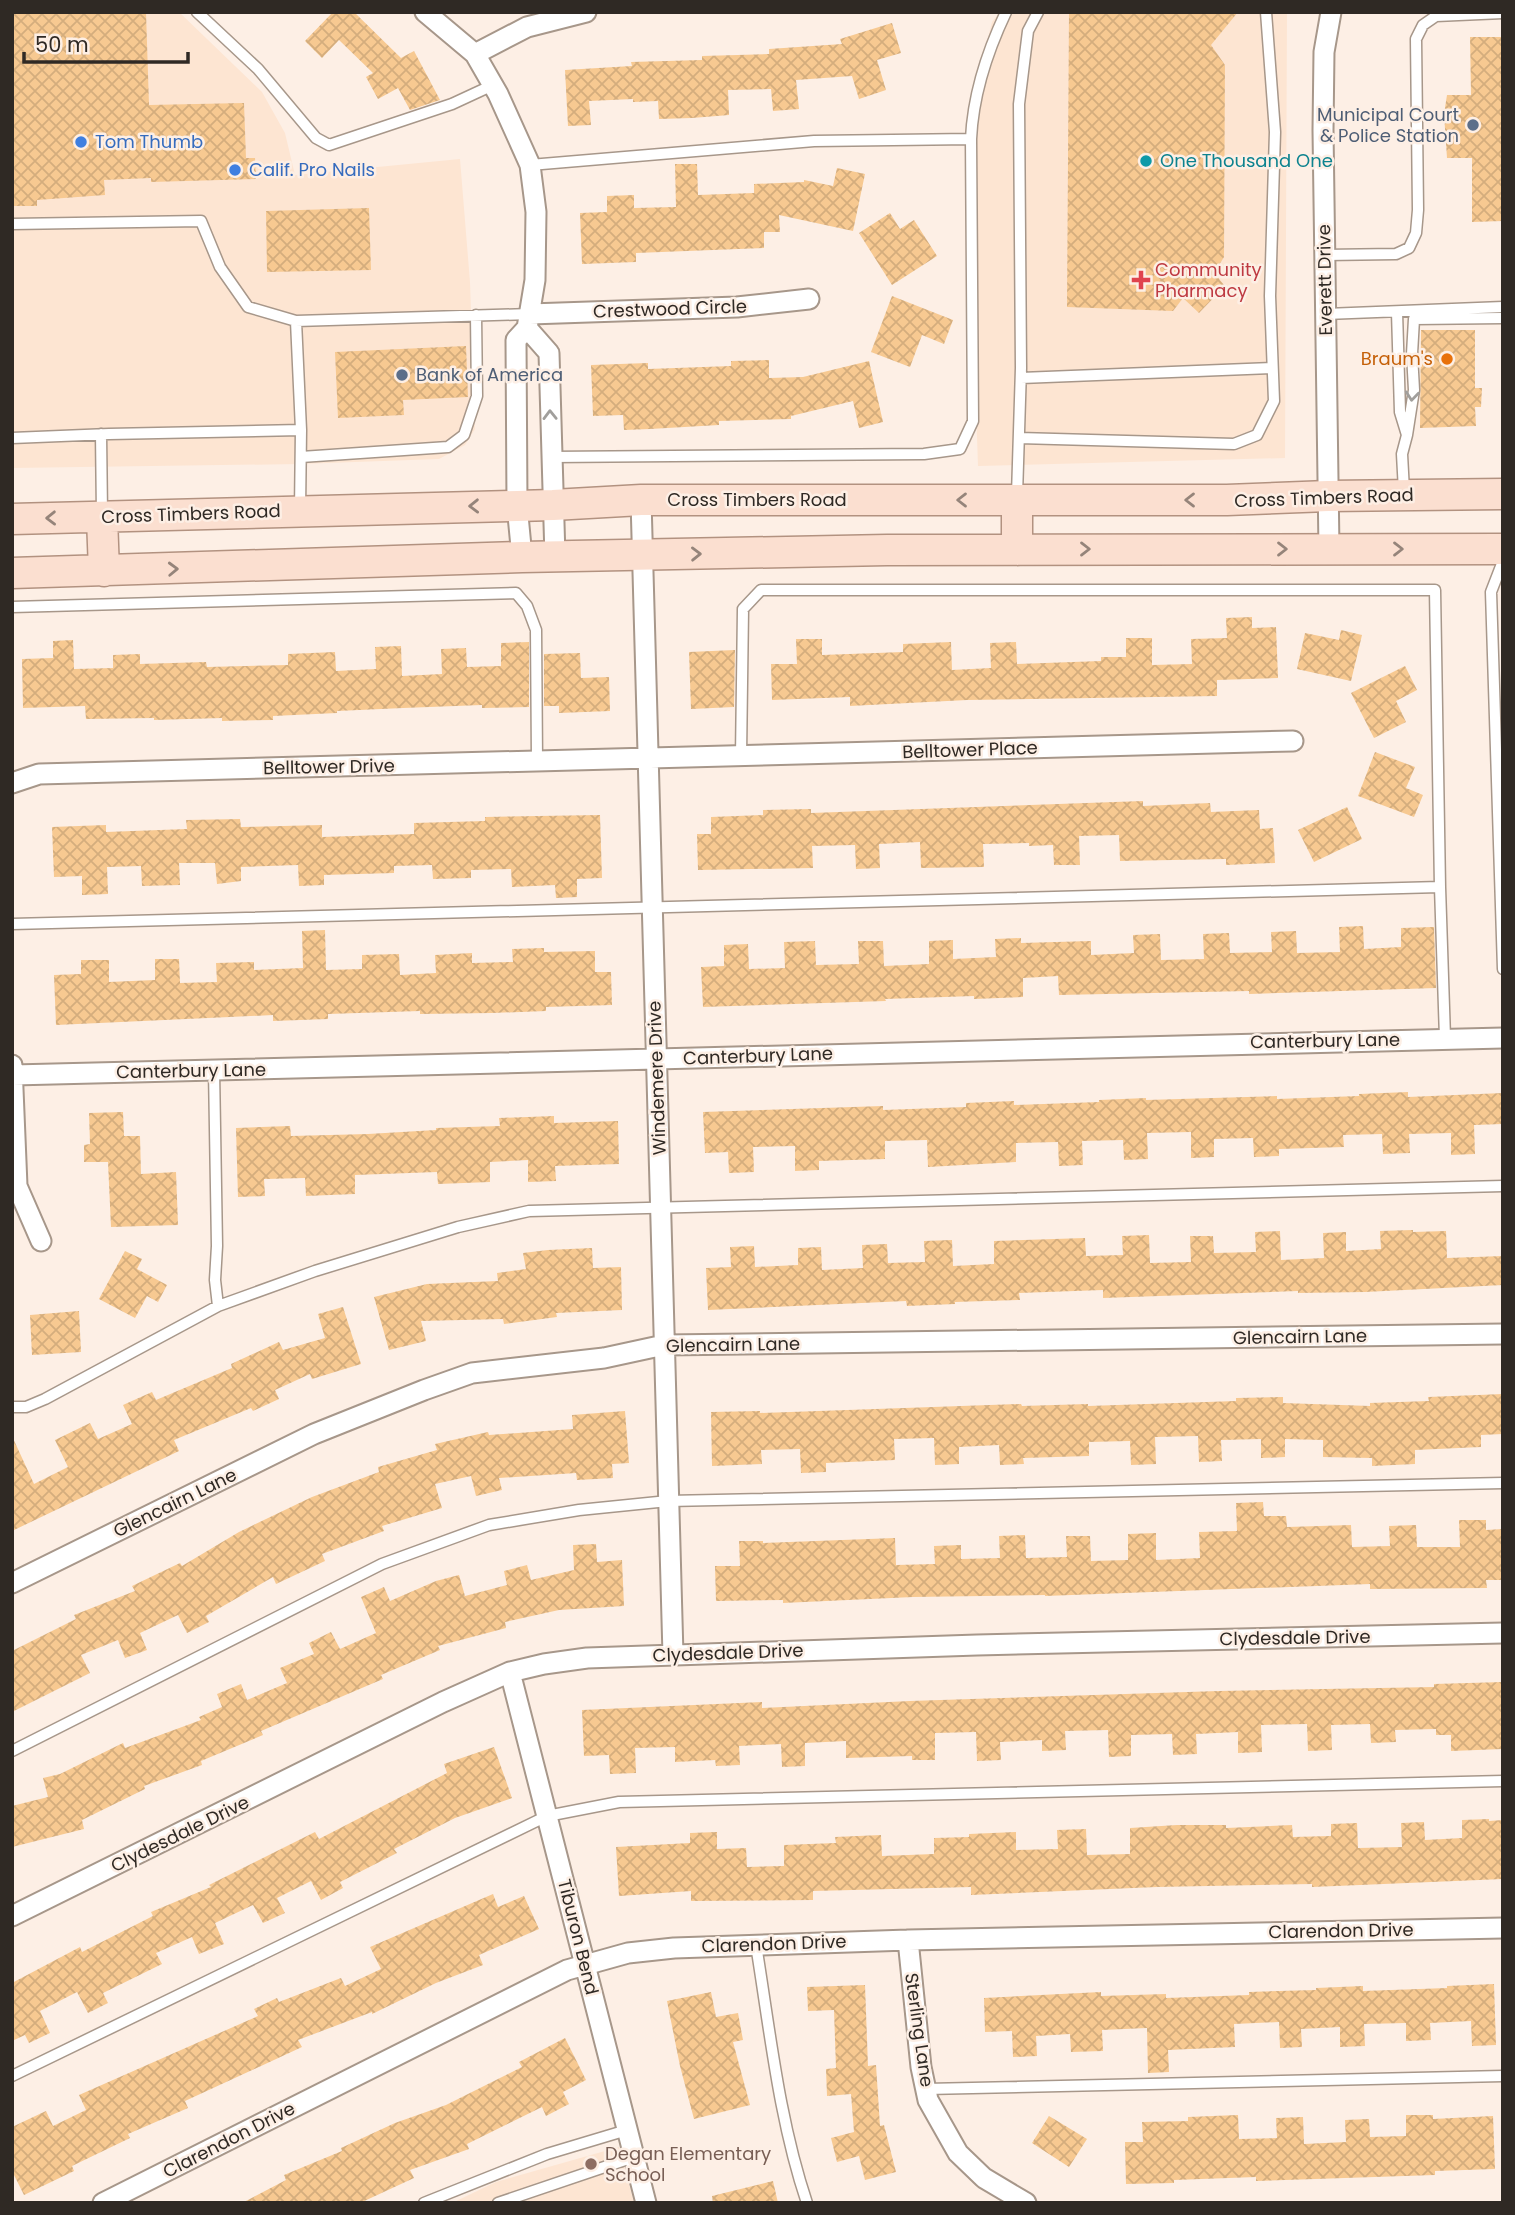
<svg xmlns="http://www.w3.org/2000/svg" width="1515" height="2215" font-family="Poppins,sans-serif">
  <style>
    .built { fill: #fde5d2 }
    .building { fill: url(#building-cross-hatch) }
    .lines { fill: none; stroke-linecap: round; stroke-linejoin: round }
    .service-casing { stroke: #a7978a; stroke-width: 13 }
    .minor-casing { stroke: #a7978a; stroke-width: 23 }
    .primary-casing { stroke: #b29280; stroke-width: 33 }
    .service { stroke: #fff; stroke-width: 10 }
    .minor { stroke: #fff; stroke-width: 19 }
    .primary { stroke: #fbdfd0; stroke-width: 30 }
    .oneway { stroke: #a19f9c }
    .oneway2 { stroke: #95847a }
    .service-dot { fill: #5c6f8a; stroke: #fdefe5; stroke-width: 2.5 }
    .shop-dot { fill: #3f7fe0; stroke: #fdefe5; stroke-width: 2.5 }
    .culture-dot { fill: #0f9aa8; stroke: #fdefe5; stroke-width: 2.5 }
    .health-dot { fill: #e0444e; stroke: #fdefe5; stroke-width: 2.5 }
    .food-dot { fill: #e8710a; stroke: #fdefe5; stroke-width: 2.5 }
    .education-dot { fill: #8d6e63; stroke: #fdefe5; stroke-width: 2.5 }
    .labels { text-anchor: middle; stroke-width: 5; stroke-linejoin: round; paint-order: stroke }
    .service-label { font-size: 18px; fill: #4e5e75; stroke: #fdefe5; text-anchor: end }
    .shop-label { font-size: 18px; fill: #366cbe; stroke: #fdefe5; text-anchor: start }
    .culture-label { font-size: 18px; fill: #0d838f; stroke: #fdefe5; text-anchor: start }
    .health-label { font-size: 18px; fill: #be3a42; stroke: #fdefe5; text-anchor: start }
    .street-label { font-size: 18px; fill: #2f2924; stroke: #fdefe5 }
    .food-label { font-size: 18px; fill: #c56008; stroke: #fdefe5; text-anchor: end }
    .education-label { font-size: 18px; fill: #785e54; stroke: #fdefe5; text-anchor: start }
  </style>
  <defs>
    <pattern id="building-cross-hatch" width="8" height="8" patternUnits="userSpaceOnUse" patternTransform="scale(1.75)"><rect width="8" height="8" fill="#f7c991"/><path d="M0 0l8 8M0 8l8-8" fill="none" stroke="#d4ad7d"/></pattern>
  </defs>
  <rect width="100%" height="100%" fill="#fdefe5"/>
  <path class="built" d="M12,12H179L262,92L285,133L295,175L460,159L470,282L475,429L465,445L439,459L299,464L12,468Z
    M1000,12H1287L1285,458L978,466L967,143L978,77L992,22Z
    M619,2147L634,2203H452L496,2182Z"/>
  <path class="building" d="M12,12H146L149,105L244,103L246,158H255L256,179L151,182V178L104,180L105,195L37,200V206H12Z
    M333,12H354L401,58L414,51L440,100L410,110L398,88L378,99L366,77L373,73L339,40L322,58L305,41Z
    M1069,12H1238L1211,45L1225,65L1224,257L1214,273L1225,286L1199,313L1183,298L1173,311L1067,307Z
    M892,23L901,53L877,60L886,90L859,99L852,76L796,80L799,109L773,111L771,89L728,90L729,115L692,118L659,119L658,101L633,102V99L589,101L591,125L568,126L565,70L632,66L631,62L702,60V56L769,54V49L842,44L840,39Z
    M1470,37H1503V221L1472,222V158H1447L1444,114L1447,95H1471Z
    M675,164H697L698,195L754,193V184L804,182V180L833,186L837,168L865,174L853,231L779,215L780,232H764V248L636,253V262L582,264L580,213L607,212V196L634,195V208L676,207Z
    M369,208L371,270L267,272L266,211Z
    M890,213L900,229L914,220L937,256L892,285L859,233Z
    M892,296L953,320L944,344L922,335L910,367L871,352Z
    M1421,330H1475V388H1482L1481,407H1475L1476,426L1420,428Z
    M466,346L468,397L403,400L404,415L338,418L335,352Z
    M769,360V378L803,377L869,361L883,422L859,428L853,401L791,416V419L719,421V425L650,429L624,430L623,415L593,416L591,365L648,363V369L731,366V361Z
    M1252,617V628L1276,627L1278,678L1217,680V696L967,700L850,706V697L772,700L771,664H797L796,639H822V655L903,652V644L951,642L952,670L991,668L990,643L1016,642L1017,664L1101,661V657H1126V638H1152V665L1192,664L1191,639L1227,638L1226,618Z
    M1341,630L1362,635L1351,681L1297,669L1305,633L1339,640Z
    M73,640L74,669L113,668V655L140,654V664L206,662L207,667L288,665V654L335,652L336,671L376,669L375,647L401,646L402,676L442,674L441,649L466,648L467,667L501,666V643L529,642V707L482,708V705L403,708L337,711V713L273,716V720L222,721V718L154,720V718L86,719L85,706L23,708L22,659L53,658V641Z
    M735,650L734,707L691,709L689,652Z
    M580,653L581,678L609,677L610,711L559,713V706H544V654Z
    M1405,666L1417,690L1396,701L1406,722L1374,738L1351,693Z
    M1375,752L1415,767L1406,788L1423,795L1414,817L1358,796Z
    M1143,801V806L1210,803L1211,812L1259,810L1260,829L1273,828L1275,863L1226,865V859L1120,861L1119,835L1079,836L1080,865H1054L1053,845L1029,846V843L983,844L984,867L921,868L920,842L879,844L880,868L856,869L855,845L812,846L813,868L698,870L697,834H711V817L763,815V810L811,809V813Z
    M1347,807L1362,839L1314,862L1298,830Z
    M600,815L602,878L577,879V897L556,898L555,885L512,887L511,869L471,870V878L433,879L432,865L394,866V873L324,875V885L299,886L298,865L241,867V881L217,884L215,863H179L180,885L142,886L141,866L107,867L108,894L82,895V876L54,877L52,827L106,825V832L187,829L186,820L240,819L241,827L322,825V837L414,834V823L485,821V817Z
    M1363,926L1364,949L1401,947V928L1434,927L1436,988L1249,994V991L1059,995L1058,976L1023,978V997L974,999V996L885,999L886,1001L703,1007L701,967L724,966V945L748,944L749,969L785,968L784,942L815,941L816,965L859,964L858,941H883L884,966L929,964V941L953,940V959L996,957L995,939L1021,938V943L1091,941V955L1134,953L1133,935L1160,934L1161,960L1204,959L1203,934L1229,933L1230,953L1272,952L1271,932L1296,931L1297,953L1340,952L1339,927Z
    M325,930L326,970L362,969V955L399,954L400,975L436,973L435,955L472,953V963L513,962L512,949L544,948V952L595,951V972H611L612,1005L546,1007V1011L492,1013L420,1014V1011L328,1014V1019L273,1021V1015L56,1025L54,975L81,974V960H109V982L155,980V959H179L180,983L217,982L216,963L254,962V970L303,968L302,931Z
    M1408,1092V1097L1503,1093V1124L1474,1125L1475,1154L1451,1155V1133L1409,1134L1410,1153L1383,1154L1382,1134L1343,1135L1344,1147L1279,1149V1156L1254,1157L1253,1138L1214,1139V1157L1191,1158V1132L1147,1133L1148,1159L1124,1160L1123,1140L1082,1141L1083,1165L1059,1166L1058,1142L1016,1143V1162L928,1167L927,1140L885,1141V1159L819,1161V1170L795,1171V1146L753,1147L754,1172L729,1173L728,1152L705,1153L703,1112L883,1106V1110L966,1107V1103L1014,1101V1105L1099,1102V1100L1146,1098V1100L1277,1096V1099L1359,1096V1094Z
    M123,1112L124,1136H140L141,1174L176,1172L178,1225L111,1227L108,1162H84V1145L90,1144L89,1113Z
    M554,1116V1123L618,1121L619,1164L555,1166L556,1181L528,1182V1160L490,1162V1182L438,1184L437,1172L355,1175V1194L306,1196L305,1178L264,1179L265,1196L238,1197L236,1128L290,1126L291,1136L368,1134L436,1130V1128L500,1126L499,1118Z
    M1413,1230V1232L1446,1231L1447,1258L1503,1256V1285L1365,1292L1298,1293V1291L1103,1298V1290L1019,1293L1020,1300L955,1302V1304L907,1306L906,1301L708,1310L706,1268L731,1267L730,1247L754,1246L755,1267L798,1265V1248L821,1247L822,1270L863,1268L862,1245L887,1244L888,1263L925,1262L924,1241L952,1240L953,1266L994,1264V1241L1085,1238L1086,1256L1123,1255L1122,1236L1149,1235L1150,1263L1191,1262L1190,1236H1213L1214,1253L1256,1252L1255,1232L1280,1231L1281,1260L1324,1258L1323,1233L1346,1232V1251L1381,1249L1380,1231Z
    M592,1248L593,1268L621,1267L622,1310L556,1313L557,1317L504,1324L503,1319L421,1321L426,1341L389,1350L374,1297L427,1284L498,1281L497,1273L526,1269L523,1253L548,1250Z
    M125,1251L142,1259L137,1269L167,1285L158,1302L147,1296L135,1318L99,1299Z
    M343,1307L361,1364L312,1379L310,1374L275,1390L279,1399L253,1411L251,1408L174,1440L179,1451L12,1531V1436L34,1484L68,1467L55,1440L90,1423L98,1439L132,1424L123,1405L152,1392L156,1400L232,1368L231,1364L279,1342L283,1350L325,1338L318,1314Z
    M79,1311L81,1352L32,1355L30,1315Z
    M1503,1394V1434L1481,1435V1447L1415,1450V1464L1372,1466V1458L1323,1457V1440L1285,1439V1457L1261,1458V1439L1221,1440L1222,1461L1199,1462L1198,1436L1155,1437L1156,1464L1131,1465L1130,1441L1089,1442V1456L1023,1458L1024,1464L1000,1465L999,1445L959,1447V1464L935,1465L934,1438L894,1439L895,1460L826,1463V1472L801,1473L800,1449L761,1450L762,1464L712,1466L711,1412L760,1411V1413L1021,1404L1022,1406L1088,1404V1406L1236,1401V1398L1283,1397V1403L1370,1406V1403L1429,1401L1428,1397Z
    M625,1411L629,1463L612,1464L613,1478L577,1480L576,1473L499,1478L502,1490L476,1496L471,1476L435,1484L442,1508L382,1526L384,1531L322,1554L325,1561L276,1584L273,1577L206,1616L209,1622L187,1633L178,1615L140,1633L147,1650L125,1658L118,1640L81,1655L90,1673L12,1712V1651L76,1619L74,1615L135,1591L132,1586L180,1563L182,1566L239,1532L312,1497L379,1472L378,1467L437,1450L435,1444L488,1432L489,1435L573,1429L572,1415Z
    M1263,1502L1264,1516H1286L1287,1527L1351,1525L1352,1547L1390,1546L1389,1526L1416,1525L1417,1547H1460L1459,1520H1486V1530L1503,1529V1580H1486L1487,1588L1370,1589V1584L1045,1596V1595L913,1597L783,1603V1600L716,1601L715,1566H740L739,1541H763V1543L895,1538L896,1565L935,1564L934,1546L961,1545V1559L1000,1558L999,1536L1025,1535L1026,1558L1067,1557L1066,1536H1090L1091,1561L1128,1560V1534L1156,1533V1560L1200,1558L1199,1532L1237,1531L1236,1503Z
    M596,1544L597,1562L622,1560L624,1606L559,1610L505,1622L506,1628L438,1646L440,1650L381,1675L383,1679L261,1731L263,1735L201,1761L202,1765L144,1786L145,1789L82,1820L84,1829L12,1847V1806L48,1797L43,1778L60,1774L123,1743L125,1748L201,1720L199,1717L222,1707L217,1694L241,1684L247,1700L287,1683L280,1668L314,1654L309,1643L331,1632L340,1649L376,1633L361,1597L384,1587L390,1601L436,1581L459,1575L465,1596L507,1585L504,1571L527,1565L531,1580L574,1570L573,1545Z
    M1503,1682V1749L1451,1751V1735H1436V1729L1395,1730L1396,1742L1371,1743L1370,1724L1331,1725L1332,1750L1308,1751L1307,1724L1261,1725L1262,1752L1238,1753V1732L1196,1734L1197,1754L1173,1755L1172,1734L1131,1735V1756L1109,1757L1108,1730L1065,1731L1066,1750L1042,1751V1740L1000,1742L1001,1760L977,1761L976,1732L935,1733V1760H912V1756L846,1758V1741L805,1743V1766L782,1767L781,1744L739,1746L740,1765L716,1766L715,1760L675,1762V1747L635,1748L636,1773L610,1774L609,1755L584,1756L582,1710L762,1702V1708L910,1701L1219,1691L1434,1687V1684Z
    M494,1747L512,1798L455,1818L394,1849L397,1853L340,1882L343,1888L321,1900L311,1881L277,1898L285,1913L263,1923L253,1905L215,1923L224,1944L199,1954L192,1937L156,1953L162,1964L103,1993L108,2003L88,2013L77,1992L40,2011L50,2033L29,2043L25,2035L12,2041V1983L80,1947L82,1952L153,1916L151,1912L211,1887L209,1885L315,1832L319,1839L447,1773L444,1764Z
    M1489,1819V1821L1503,1820V1879L1312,1887V1884L1157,1887L971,1895V1887L813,1891V1900L691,1901V1891L619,1896L616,1847L690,1843V1833L717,1832V1849L746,1848L747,1867L784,1866V1845L836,1843L835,1837L881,1835L882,1856L934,1854V1838L969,1837V1834L1016,1832V1850L1058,1849L1057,1830L1086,1829L1087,1855L1130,1854V1828L1177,1825H1226V1828L1292,1825L1293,1837L1331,1836V1824L1357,1823L1358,1848L1402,1847L1401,1823L1424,1822L1425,1840L1462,1838V1820Z
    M493,1894L498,1907L524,1896L539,1929L479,1955L483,1965L436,1983L372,2014V2012L298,2040L302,2047L185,2101L188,2108L128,2134L130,2138L72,2166L74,2171L24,2195L12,2171V2127L46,2111L53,2126L86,2110L79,2095L258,2016L254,2009L277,1998L279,2002L341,1978L345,1986L381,1969L370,1947Z
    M1494,1984L1496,2045L1472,2046L1471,2021L1430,2023L1431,2040L1406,2041V2023L1364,2024L1365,2046L1340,2047V2027L1301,2029L1302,2047L1280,2048L1279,2022L1234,2024L1235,2047L1168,2050L1169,2072L1148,2073L1147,2028L1102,2030L1103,2051L1071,2052L1070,2034L1036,2036L1037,2056L1013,2057L1012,2031L985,2032L984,1998L1101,1992V1996L1166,1994V1998L1249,1995V1992L1316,1990V1988L1363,1986V1991L1447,1988V1986Z
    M865,1985L868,2066L876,2065L880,2126L884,2125L896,2172L865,2180L859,2156L837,2162L831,2138L854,2132L851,2094L827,2096L826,2069L836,2068L834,2010L808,2011L807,1987Z
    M711,1992L716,2017L738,2013L743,2040L733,2042L750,2105L694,2119L680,2066L667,2001Z
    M565,2038L586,2080L563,2092L569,2104L546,2116L542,2107L467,2144L469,2149L410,2170L414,2178L360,2203H242L286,2180L284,2175L342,2151L341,2148L395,2123L446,2105L522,2067L519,2062Z
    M1238,2115L1239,2139L1277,2138L1276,2118L1303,2117L1304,2144L1346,2142L1345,2120L1369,2119L1370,2137L1406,2136V2115H1433V2119L1493,2116L1495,2169L1435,2171V2175L1256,2181V2177L1174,2180V2183L1126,2184L1125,2142H1143L1142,2122L1188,2121V2117Z
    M1049,2116L1087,2139L1069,2167L1032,2143Z
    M773,2181L778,2203H713L712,2196Z"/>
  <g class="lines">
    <defs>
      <path id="service" d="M197,12L258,69L316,138L329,145L452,104L493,85
        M530,165L814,141L971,139
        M12,224L201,221L220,267L248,307L296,321L301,430L300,510
        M1325,255L1396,254L1409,248L1416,233L1418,210L1416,39L1423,25L1436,16L1503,13
        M1397,312L1400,412L1407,435L1402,454L1404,491
        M1326,314L1503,307
        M296,321L530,314
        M1021,378L1272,368
        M101,434L102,514
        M1407,435L1414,390L1412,354L1414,319L1503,318
        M12,438L109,434L301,430
        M1019,438L1234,444L1257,435L1274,401L1270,296L1275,132L1266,12
        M301,457L448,447L464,435L477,396L476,315
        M551,457L924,454L960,449L973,421L971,139C973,95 987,52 1006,12
        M1017,495L1021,368L1019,104L1028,31L1038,12
        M1503,561L1491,592L1503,969
        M12,607L516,593L527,606L536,630L537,761
        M741,756L743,609L761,590H1435L1440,887L1445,1038
        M12,924L1440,887
        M214,1070L217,1246L215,1280L218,1306
        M12,1407H26L45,1399L218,1306L315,1271L458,1227L529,1211L1503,1186
        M12,1751L382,1564L489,1525L579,1510L668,1501L1503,1483
        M756,1945C770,2031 779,2120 807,2203
        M12,2076L547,1816L619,1802L1503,1781
        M926,2089L1503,2076
        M424,2203L547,2154L627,2130
        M498,2203L634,2157"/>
      <path id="minor" d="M425,12L475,54L498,94L530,165L536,212L535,280L527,328L516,340L517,505L522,557
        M475,54L527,27L586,12
        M530,314L737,307L809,299
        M527,328L549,353L555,557
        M641,500L673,1655
        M1329,549L1323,130L1324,52L1331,12
        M12,783L39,774L1293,741
        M12,1065L17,1186L41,1241
        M13,1075L1503,1038
        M12,1583L314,1434L424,1390L472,1373L604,1358L664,1345L1503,1334
        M510,1672L646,2203
        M12,1916L443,1702L510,1672L544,1664L587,1658L977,1645L1503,1633
        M908,1940L921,2067L928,2100L958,2153L984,2178L1026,2203
        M103,2203L567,1970L628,1953L674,1948L908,1940L1503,1928"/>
      <path id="primary" d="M1017,500V550
        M102,518L104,571
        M12,519L553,505L641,500H1227L1328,496L1503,494
        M12,573L522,557L887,550L1503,549"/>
    </defs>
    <use href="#service" class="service-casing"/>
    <use href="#minor" class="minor-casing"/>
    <use href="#primary" class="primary-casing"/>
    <use href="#service" class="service"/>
    <use href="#minor" class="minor"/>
    <use href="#primary" class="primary"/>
  </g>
  <defs><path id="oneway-chevron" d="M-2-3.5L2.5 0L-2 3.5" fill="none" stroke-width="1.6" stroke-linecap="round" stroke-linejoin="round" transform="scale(1.75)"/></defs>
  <g class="oneway">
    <use href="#oneway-chevron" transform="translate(1412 396) rotate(96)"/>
    <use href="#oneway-chevron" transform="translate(550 415) rotate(-91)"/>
  </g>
  <g class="oneway2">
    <use href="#oneway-chevron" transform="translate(962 500) rotate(-180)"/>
    <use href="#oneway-chevron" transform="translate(1190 500) rotate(180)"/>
    <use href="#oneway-chevron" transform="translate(474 506) rotate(179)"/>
    <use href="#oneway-chevron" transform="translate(51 518) rotate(179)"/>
    <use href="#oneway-chevron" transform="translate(1085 549)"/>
    <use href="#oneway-chevron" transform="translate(1282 549)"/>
    <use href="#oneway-chevron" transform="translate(1398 549)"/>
    <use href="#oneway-chevron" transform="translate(696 554) rotate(-1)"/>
    <use href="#oneway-chevron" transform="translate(173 569) rotate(-2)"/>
  </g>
  <g class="service-dot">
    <circle cx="1473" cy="125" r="7"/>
    <circle cx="402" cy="375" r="7"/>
  </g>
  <g class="shop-dot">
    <circle cx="81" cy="142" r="7"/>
    <circle cx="235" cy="170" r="7"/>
  </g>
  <circle class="culture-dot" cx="1146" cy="161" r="7"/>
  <path class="health-dot" d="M1137.5 269.5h7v7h7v7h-7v7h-7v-7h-7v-7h7z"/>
  <circle class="food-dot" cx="1447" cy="359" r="7"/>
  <circle class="education-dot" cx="591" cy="2164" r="7"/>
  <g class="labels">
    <g class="service-label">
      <text x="1459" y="121">Municipal Court<tspan x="1459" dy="21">&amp; Police Station</tspan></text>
      <text x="416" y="381" text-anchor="start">Bank of America</text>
    </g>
    <g class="shop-label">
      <text x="95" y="148">Tom Thumb</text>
      <text x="249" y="176">Calif. Pro Nails</text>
    </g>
    <g class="culture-label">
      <text x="1160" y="167">One Thousand One</text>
    </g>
    <g class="health-label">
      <text x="1155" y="276">Community<tspan x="1155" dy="21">Pharmacy</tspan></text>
    </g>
    <g class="street-label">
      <text transform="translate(1325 280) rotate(-91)" y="6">Everett Drive</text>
      <text transform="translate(670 309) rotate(-2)" y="6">Crestwood Circle</text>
      <text transform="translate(1324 498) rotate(-2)" y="6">Cross Timbers Road</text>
      <text x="757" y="506">Cross Timbers Road</text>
      <text transform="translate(191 514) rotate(-2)" y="6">Cross Timbers Road</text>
      <text transform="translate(970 750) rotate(-2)" y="6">Belltower Place</text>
      <text transform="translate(329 767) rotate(-1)" y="6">Belltower Drive</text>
      <text transform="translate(1325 1041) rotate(-1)" y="6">Canterbury Lane</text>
      <text transform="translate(758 1056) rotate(-2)" y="6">Canterbury Lane</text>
      <text transform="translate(191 1071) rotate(-1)" y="6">Canterbury Lane</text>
      <text transform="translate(657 1078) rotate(-92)" y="6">Windemere Drive</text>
      <text transform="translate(1300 1337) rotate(-1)" y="6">Glencairn Lane</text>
      <text transform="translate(733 1345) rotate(-1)" y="6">Glencairn Lane</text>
      <text transform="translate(175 1503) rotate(-26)" y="6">Glencairn Lane</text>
      <text transform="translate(1295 1638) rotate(-1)" y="6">Clydesdale Drive</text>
      <text transform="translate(728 1653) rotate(-2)" y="6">Clydesdale Drive</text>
      <text transform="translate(180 1834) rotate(-26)" y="6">Clydesdale Drive</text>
      <text transform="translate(1341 1931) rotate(-1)" y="6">Clarendon Drive</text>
      <text transform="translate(578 1937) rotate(76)" y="6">Tiburon Bend</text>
      <text transform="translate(774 1944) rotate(-2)" y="6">Clarendon Drive</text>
      <text transform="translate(919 2030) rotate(82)" y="6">Sterling Lane</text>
      <text transform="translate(229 2140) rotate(-27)" y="6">Clarendon Drive</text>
    </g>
    <g class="food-label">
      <text x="1433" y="365">Braum's</text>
    </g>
    <g class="education-label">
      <text x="605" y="2160">Degan Elementary<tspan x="605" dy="21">School</tspan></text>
    </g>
  </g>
  <rect width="1515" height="2215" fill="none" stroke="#2f2924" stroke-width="28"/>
  <path d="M24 52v10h164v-10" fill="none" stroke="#2f2924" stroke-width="3.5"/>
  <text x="35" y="52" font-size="21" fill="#2f2924" stroke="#fdefe5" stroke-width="5" paint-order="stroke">50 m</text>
</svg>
